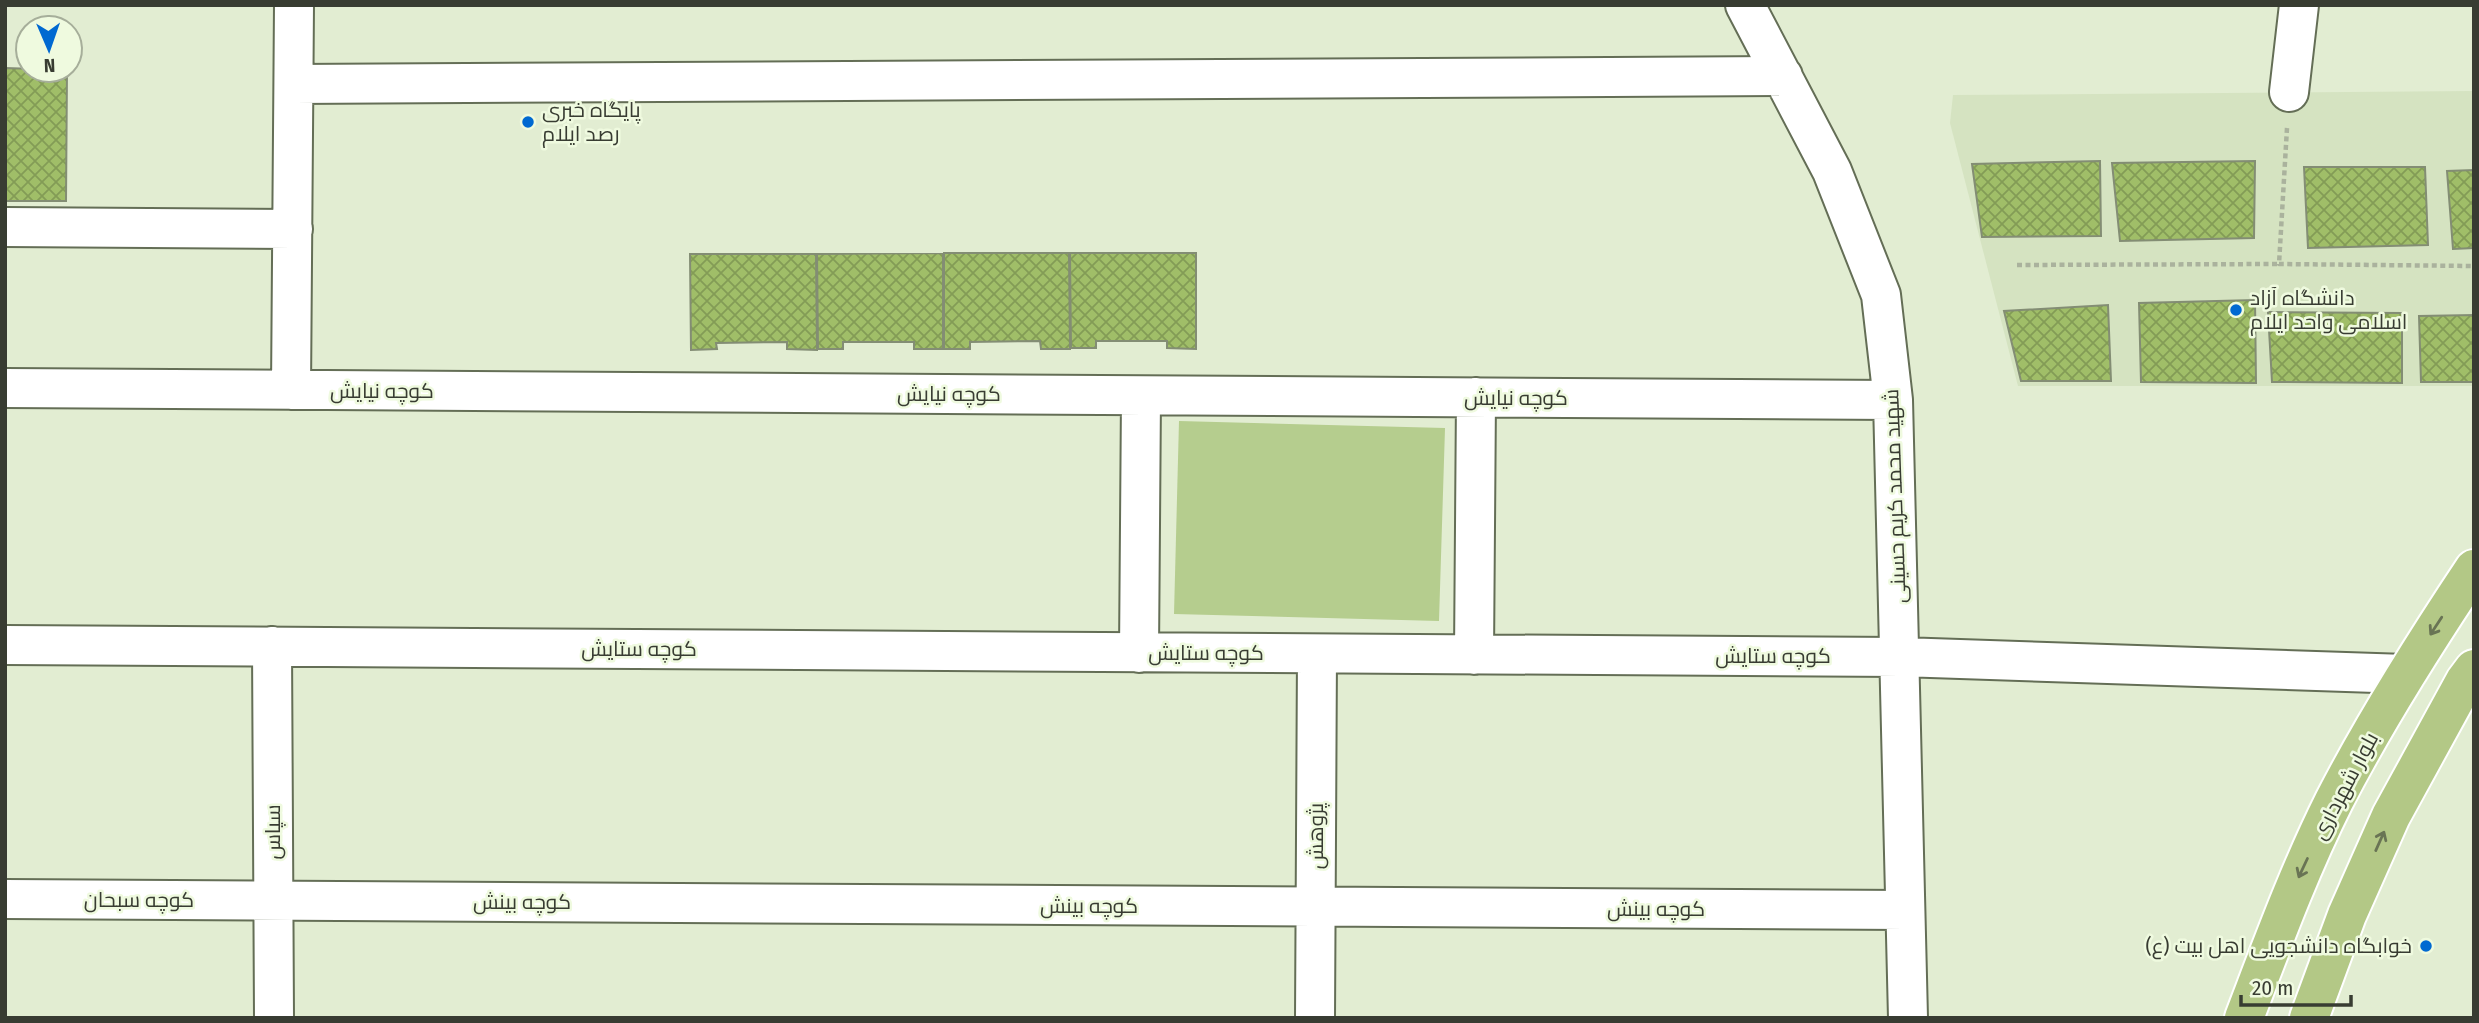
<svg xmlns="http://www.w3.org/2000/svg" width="2479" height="1023" font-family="'Fira Sans Condensed',Cairo,sans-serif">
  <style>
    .built { fill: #d5e3c1 }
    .green { fill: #b5cd8e }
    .building { fill: url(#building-cross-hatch); stroke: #838d74; stroke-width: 2 }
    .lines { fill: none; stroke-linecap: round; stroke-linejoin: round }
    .minor-casing { stroke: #646e56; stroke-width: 42 }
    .major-casing { stroke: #fff; stroke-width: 42 }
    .path { stroke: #aab29d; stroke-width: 4.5; stroke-dasharray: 5 3.5; stroke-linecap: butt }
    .minor { stroke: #fff; stroke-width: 38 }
    .major { stroke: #b3c886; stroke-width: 38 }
    .oneway { stroke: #697454 }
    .poi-dot { fill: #0069d1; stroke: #effadf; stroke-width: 2.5 }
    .labels { text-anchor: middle; stroke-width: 5; stroke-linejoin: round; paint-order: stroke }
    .poi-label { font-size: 21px; fill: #383c32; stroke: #effadf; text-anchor: start }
    .street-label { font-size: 21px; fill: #383c32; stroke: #effadf }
  </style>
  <defs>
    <pattern id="building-cross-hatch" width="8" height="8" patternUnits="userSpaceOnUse" patternTransform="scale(1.75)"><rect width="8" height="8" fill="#a0be68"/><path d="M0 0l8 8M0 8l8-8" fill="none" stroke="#839c56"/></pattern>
  </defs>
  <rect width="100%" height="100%" fill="#e2edd2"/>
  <path class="built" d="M2474,91V386H2018L1950,123L1953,95Z"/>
  <path class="green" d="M1179,421L1445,428L1439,621L1174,614Z"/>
  <path class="building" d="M5,68L67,70L66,201H5Z
    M2100,161L2101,236L1982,237L1972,164Z
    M2255,161L2254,238L2120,241L2112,163Z
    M2304,167H2425L2428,245L2308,248Z
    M2474,170V248L2453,249L2447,171Z
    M943,253V349H914V342H843V349H818L817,254Z
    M944,253H1069L1070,349H1041L1040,341L970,342V349H944Z
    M1070,253H1196V349L1167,348V341H1096V348H1071Z
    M690,254H816L817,350L787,349V342L716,343L717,349L691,350Z
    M2255,300L2256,383L2141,382L2139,303Z
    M2108,305L2111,381H2021L2004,311Z
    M2268,312L2402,313V383L2272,382Z
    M2474,315V382H2421L2419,316Z"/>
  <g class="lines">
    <defs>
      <path id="minor" d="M1745,5L1832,171L1881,295L1893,400L1908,1018
        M294,84L1783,76
        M2289,92L2299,5
        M5,227L293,229
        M5,388L1893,400
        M291,390L294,5
        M5,645L1901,657L2406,674
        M272,646L274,1018
        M1139,653L1141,396
        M1474,655L1476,397
        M5,899L1905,910
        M1315,1018L1317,654"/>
      <path id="major" d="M2244,1018C2272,945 2299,871 2334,801C2375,721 2424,644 2474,569
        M2309,1018L2347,915L2391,816L2465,681L2474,669"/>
    </defs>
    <use href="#minor" class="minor-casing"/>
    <use href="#major" class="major-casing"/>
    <path class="path" d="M2287,128L2279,264L2474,266
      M2017,265L2279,264"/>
    <use href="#minor" class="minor"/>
    <use href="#major" class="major"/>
  </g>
  <defs><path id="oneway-shaft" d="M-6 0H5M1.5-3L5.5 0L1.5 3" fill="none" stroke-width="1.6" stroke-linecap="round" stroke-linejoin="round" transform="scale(1.75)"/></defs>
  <g class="oneway">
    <use href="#oneway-shaft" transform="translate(2436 626) rotate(123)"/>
    <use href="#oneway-shaft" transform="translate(2380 841) rotate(-66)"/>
    <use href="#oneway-shaft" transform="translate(2303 868) rotate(115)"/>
  </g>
  <g class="poi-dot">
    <circle cx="528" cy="122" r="7"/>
    <circle cx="2236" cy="310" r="7"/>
    <circle cx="2426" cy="946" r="7"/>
  </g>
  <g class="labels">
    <g class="poi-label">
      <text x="542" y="117">پایگاه خبری<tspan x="542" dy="24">رصد ایلام</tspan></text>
      <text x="2250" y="305">دانشگاه آزاد<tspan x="2250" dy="24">اسلامی واحد ایلام</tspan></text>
      <text x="2412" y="953" text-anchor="end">خوابگاه دانشجویی اهل بیت (ع)</text>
    </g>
    <g class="street-label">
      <text x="382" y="398">كوچه نيايش</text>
      <text x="949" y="401">كوچه نيايش</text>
      <text x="1516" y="405">كوچه نيايش</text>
      <text transform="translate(1895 496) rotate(-92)" y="7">شهید محمد‌ کریم حسینی</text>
      <text x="639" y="656">کوچه ستایش</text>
      <text x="1206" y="660">کوچه ستایش</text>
      <text x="1773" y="663">کوچه ستایش</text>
      <text transform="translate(2345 786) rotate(-62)" y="7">بلوار شهرداری</text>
      <text transform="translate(273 832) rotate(-90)" y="7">سپاس</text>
      <text transform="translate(1316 836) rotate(-90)" y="7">پژوهش</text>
      <text x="139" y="907">کوچه سبحان</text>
      <text x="522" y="909">کوچه بینش</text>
      <text x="1089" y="913">کوچه بینش</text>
      <text x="1656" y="916">کوچه بینش</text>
    </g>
  </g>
  <rect width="2479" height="1023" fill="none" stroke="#383c32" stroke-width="14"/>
  <g transform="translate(49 49) rotate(178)"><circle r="33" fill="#effadf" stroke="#a6ae9a" stroke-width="2"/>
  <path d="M0-5L12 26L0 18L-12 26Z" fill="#0069d1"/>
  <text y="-10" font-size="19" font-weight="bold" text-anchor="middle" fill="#383c32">N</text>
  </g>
  <path d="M2241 995v10h110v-10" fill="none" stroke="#383c32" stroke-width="3.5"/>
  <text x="2252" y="995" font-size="21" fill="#383c32" stroke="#effadf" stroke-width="5" paint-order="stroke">20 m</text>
</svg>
